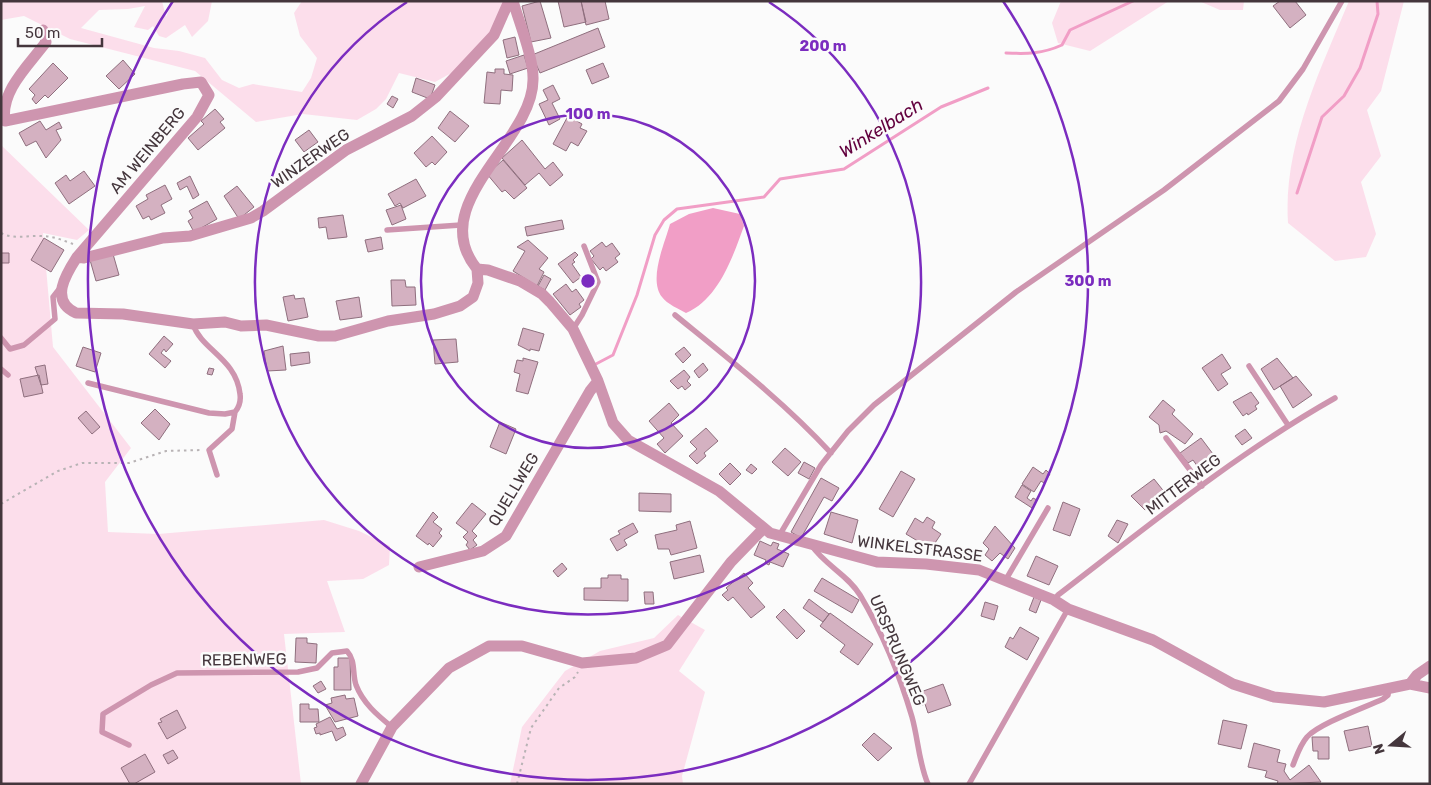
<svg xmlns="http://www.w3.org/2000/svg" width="1431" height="785" font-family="Rubik,sans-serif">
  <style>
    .green { fill: #fcdeeb }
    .water { fill: #f19ec6 }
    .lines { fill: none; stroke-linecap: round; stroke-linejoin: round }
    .stream { stroke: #f19ec6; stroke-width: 3 }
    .building { fill: #d4b1c1; stroke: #8f6f7e }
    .path { stroke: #b8b3b5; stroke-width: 2; stroke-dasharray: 2.5 4; stroke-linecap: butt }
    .lane { stroke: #ce95af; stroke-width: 5.5 }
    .street { stroke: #ce95af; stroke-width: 11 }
    .ring { fill: none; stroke: #7b2cbf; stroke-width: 2.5 }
    .labels { text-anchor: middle; stroke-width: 5; stroke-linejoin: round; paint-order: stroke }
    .street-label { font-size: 16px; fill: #44363c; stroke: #fbfbfb }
    .water-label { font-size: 18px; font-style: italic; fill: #62003e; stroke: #fbfbfb }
    .centre { fill: #7b2cbf; stroke: #fbfbfb; stroke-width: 2.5 }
    .ring-label { font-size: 15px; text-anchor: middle; font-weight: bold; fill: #7b2cbf; stroke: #fbfbfb; stroke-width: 5; stroke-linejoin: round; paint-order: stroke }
  </style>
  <rect width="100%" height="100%" fill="#fbfbfb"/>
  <path class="green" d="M1,1H162L166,17L173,1H212L208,21L192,37L185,25L166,38L159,36L153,26L148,30L134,27L145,6L128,9L99,10L81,28L154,48L179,51L205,58L222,80L239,88L253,84L302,92L311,78L317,58L300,36L294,13L302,1H513L493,40L455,71L435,82L399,73L386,99L376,109L357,120L303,114L256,122L195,71L70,39L24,16L1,20Z
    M1061,1H1169L1090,51L1058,43L1052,23Z
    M1199,1H1244L1243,10H1220Z
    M1349,1H1404L1381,91L1367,110L1381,156L1361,182L1376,234L1366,257L1335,261L1288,223C1283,145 1320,71 1349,1Z
    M1,145L89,230L77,240L43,233L53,347L131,448L105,482L108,532L158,534L324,520L359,531L390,546L389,565L363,579L327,581L345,632L284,634L301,784H1Z
    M678,615L705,630L679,671L705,692L682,776L683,784H510L522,727L565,671L600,651L654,638Z"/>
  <path class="water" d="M713,208L740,214L744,226C733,256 719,299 686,313C679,309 667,304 662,297C648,279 665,243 670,224L689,214Z"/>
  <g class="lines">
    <path class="stream" d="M1006,53C1027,54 1042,54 1062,45L1070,30L1133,1
      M1297,193L1322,117L1344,96L1360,68L1378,14L1377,1
      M594,365L613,355L637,295L655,235L664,220L677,209L764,197L780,179L844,169L941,107L988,88"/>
  </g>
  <path class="building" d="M540,1L551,38L531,42L522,6Z
    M558,1H581L586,22L564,27Z
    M581,1H605L609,19L586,25Z
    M1280,1H1295L1306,15L1290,28L1273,6Z
    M598,28L605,47L540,73L532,55Z
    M515,37L519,55L507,58L503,40Z
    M524,55L528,68L510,74L506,61Z
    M123,60L135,74L119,89L106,76Z
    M53,63L68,78L48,98L45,95L36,104L32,99L35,95L29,89Z
    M603,63L609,77L592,84L586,70Z
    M495,69H504V74L513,75L512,91L501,90L500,104L484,103L487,72L495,73Z
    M416,78L435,85L430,99L412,92Z
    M553,85L560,99L552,103L560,119L549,125L539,104L548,100L543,90Z
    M392,96L398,99L393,108L387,104Z
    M215,109L224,119L220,122L225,128L198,150L188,138L204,124L201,121Z
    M450,111L469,126L455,142L438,128Z
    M568,116L582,124L580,128L587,131L578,146L571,142L566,151L553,144Z
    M40,121L46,130L59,122L62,128L56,130L61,140L46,158L36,141L26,146L19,133Z
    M309,130L318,142L304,152L295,140Z
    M432,136L447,152L435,165L432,162L426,167L414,153Z
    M522,140L545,169L553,162L563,175L550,186L539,173L525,185L502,158Z
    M503,160L527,188L514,199L505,190L502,192L487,174Z
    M84,171L95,186L69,204L55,183L66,175L70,181Z
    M190,176L199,195L193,199L187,186L180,190L177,183Z
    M416,179L426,196L403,208L400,203L395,206L388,194Z
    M165,185L172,199L161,205L165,213L151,220L149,216L143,219L136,206L148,199L146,195Z
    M237,186L254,207L239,219L224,196Z
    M207,201L217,219L194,232L188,221L193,218L189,211Z
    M401,205L406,219L392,225L386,210Z
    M343,215L347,237L328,239L326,227L319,228L318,218Z
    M562,220L564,229L527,236L525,227Z
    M381,237L383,249L368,252L365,240Z
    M44,238L64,250L51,272L31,260Z
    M528,240L548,258L539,269L544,272L537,286L513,271L525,251L517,247Z
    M602,242L606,247L612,243L620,254L615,258L618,262L606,271L603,267L600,270L591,259L594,256L590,251Z
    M575,252L578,255L573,260L575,262L572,264L581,277L573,283L558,264Z
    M1,253H9V263H1Z
    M113,254L119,275L96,281L90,260Z
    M587,274L592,280L586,284L582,278Z
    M544,275L551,279L545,290L538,286Z
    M391,280H405L406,287H415L416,305L392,306Z
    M566,284L572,292L576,289L584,300L579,304L581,307L570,315L553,294Z
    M294,295L295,299L304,298L308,317L288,321L283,297Z
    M359,297L362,317L340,320L336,301Z
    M523,328L544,334L539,351L530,349V351L518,345Z
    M164,336L173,344L166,352L164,349L161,353L171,361L165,368L149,354Z
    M456,339L458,362L435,364L433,340Z
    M283,346L286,370L267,371L264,351Z
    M83,347L101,353L95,372L76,366Z
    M684,347L691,355L683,363L675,354Z
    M309,352L310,363L291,366L290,354Z
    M1222,354L1231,368L1221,374L1228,384L1218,391L1202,368Z
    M523,358L538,362L528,394L516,391L520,374L514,372L517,360L523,361Z
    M1277,358L1293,378L1274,390L1261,369Z
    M703,363L708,370L699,378L694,371Z
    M45,365L48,384L41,385L35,367Z
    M209,368L214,369L212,375L207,374Z
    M684,370L690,377L687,381L691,385L685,390L682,386L678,389L670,381Z
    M39,375L43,393L24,397L20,379Z
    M1296,376L1312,395L1293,408L1280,386Z
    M1251,392L1259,403L1255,406L1257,409L1248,415L1247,413L1243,416L1233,402Z
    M1163,400L1175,410L1172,414L1193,434L1185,444L1166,431L1160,433L1159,425L1149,417Z
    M669,403L679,415L671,423L683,436L665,453L657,444L664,438L649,421Z
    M155,409L170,424L159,440L141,423Z
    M86,411L100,427L92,434L78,418Z
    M500,422L516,429L506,454L490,447Z
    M706,428L718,441L704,453L706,456L697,464L689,456L697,449L690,442Z
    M1245,429L1252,438L1242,445L1235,436Z
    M1201,438L1216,458L1200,470L1193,460L1188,463L1180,453Z
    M785,448L801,462L788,476L772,462Z
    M804,462L815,468L809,479L798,473Z
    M730,463L741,474L730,485L719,474Z
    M751,464L757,469L752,474L746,470Z
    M1033,467L1043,474L1046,470L1050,474L1044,483L1041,481L1034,492L1022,484Z
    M901,471L915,479L893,517L879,509Z
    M821,478L839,488L832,501L824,497L801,538L791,532Z
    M1154,479L1166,494L1145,510L1131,496Z
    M1022,485L1031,491L1027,498L1031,501L1033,498L1037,500L1032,508L1015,497Z
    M639,493L671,494V512L639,511Z
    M1063,502L1080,509L1070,536L1053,530Z
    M472,503L486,514L472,531L477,536L473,540L477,545L470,550L466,545L468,542L463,537L468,532L456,523Z
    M433,512L438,517L433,522L442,529L439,533L442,536L433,547L429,543L428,545L416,536Z
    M831,512L858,520L852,543L824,534Z
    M927,517L935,522L932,528L941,534L931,549L906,534L915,518L923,523Z
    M1117,520L1128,524L1118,543L1108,536Z
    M690,521L697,548L671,555L669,549H658L655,535L677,530L676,525Z
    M633,523L638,532L624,540L627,545L617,551L610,539L620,534L618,531Z
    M995,526L1015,548L1008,559L1000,553L992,561L985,555L989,549L983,543Z
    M760,541L771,546L773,542L779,544L777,549L789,554L783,567L770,562L769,565L765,563L766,560L754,555Z
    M700,555L704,572L674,579L670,562Z
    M1036,556L1058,566L1049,585L1027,576Z
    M562,563L567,569L558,577L553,571Z
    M744,573L753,583L748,588L765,607L751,618L733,597L728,601L722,595L728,590L726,588Z
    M608,575H621V579H628V601L584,600V588H601V578H608Z
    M822,578L859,600L852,613L814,591Z
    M644,592H653L654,604H645Z
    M1034,597L1041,600L1036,613L1029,610Z
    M809,599L829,614L823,622L803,608Z
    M985,602L998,606L994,620L981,616Z
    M784,609L805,631L797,639L776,617Z
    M830,613L873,644L858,665L840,652L845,645L820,626Z
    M1020,627L1039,638L1027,660L1005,647L1010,637L1013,639Z
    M296,638H307V643L317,644L316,663L295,662Z
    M338,658H350L351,690H334V667H338Z
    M321,681L326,689L318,693L313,686Z
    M943,684L951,705L928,713L925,704L920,706L915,694Z
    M345,695L346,699L354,698L358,716L335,722L325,705L332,703L331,698Z
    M300,704H309V709H318L319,722H300Z
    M177,710L186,728L167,739L158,723L162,722L160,719Z
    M330,717L337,729L343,727L346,735L336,741L332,731L320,735V733L316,734L314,728L317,727L316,724Z
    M1223,720L1247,725L1241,749L1218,744Z
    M1368,726L1372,746L1349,751L1344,731Z
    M874,733L892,748L878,761L862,745Z
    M1312,737H1329V759H1318V751H1313Z
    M1254,743L1280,750L1277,762L1286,764L1284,771L1290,780L1309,765L1321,782L1277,784L1278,781L1265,777L1267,771L1248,767Z
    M173,750L178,758L168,764L163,755Z
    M145,754L155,772L134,784H130L121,768Z"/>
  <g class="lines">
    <path class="path" d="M1,233C14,240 28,235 41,236C53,236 62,240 73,244
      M1,504L58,471L82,463H129L166,451L202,450
      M517,784L531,728L559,688L575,677L578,672"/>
    <path class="lane" d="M387,230L461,225
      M675,315C729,359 784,402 831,453
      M573,329L582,315L598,282L584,246
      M1,338L10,349L24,345L55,319L53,297L60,288
      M1249,366L1288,425
      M1,369L8,375
      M88,383L209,413L225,414L235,412C240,406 241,401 240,394C236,358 201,350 193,324
      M1166,438L1202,486
      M217,475L209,450L232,429L235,412
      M779,536L821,465L848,431L874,405L1016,292L1164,190L1279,101L1303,69L1342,1
      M812,546C825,565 848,575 860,595C882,632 900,676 912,717C918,738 919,764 928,784
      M1005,581L1048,508
      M1054,600L1058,595C1148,526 1236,454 1335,398
      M129,745L102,732L103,714L151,685L177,673L298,672L317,668L332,653L347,651C356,661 352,673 356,685C363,703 377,715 392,727
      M1293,765C1297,755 1300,745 1307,737C1320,723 1364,708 1383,699L1388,695L1389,688
      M969,784L1068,609"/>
    <path class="street" d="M513,1C519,22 534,59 533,80C533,142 424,204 477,269L488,270L520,281L542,294L550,302L573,329L598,381L613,423L628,440L719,491L770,533L877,562L926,564L979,570L1054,600L1068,609L1153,640L1233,684L1274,697L1324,702L1410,684L1417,675L1430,666
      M43,30L46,42C29,65 0,91 5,121L183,84L201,82L209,95L197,117L77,257C66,274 49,301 76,313L123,314L193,324L225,322L241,326L266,325L319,336H335L388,321L434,314L460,306L473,297L478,283L477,269
      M77,257L84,258L163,238L190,236L251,218L263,211L346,150L412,116L436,97L494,35L509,1
      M419,567L483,551L506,536L590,391L598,381
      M1410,684L1430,688
      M361,784L392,727L449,668L489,646H522L582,663L636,658L667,645L731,562L763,529"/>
  </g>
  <g class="ring">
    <circle cx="588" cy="281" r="167"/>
    <path d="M769 2A333 333 0 1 1 407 2"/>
    <path d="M1003 1A500 500 0 1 1 173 1"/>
  </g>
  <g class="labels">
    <g class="street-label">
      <text transform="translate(147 150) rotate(-50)" y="6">AM WEINBERG</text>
      <text transform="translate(310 158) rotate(-35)" y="6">WINZERWEG</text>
      <text transform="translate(1183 484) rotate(-37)" y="6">MITTERWEG</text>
      <text transform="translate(513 489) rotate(-59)" y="6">QUELLWEG</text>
      <text transform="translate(920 548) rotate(7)" y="6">WINKELSTRASSE</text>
      <text transform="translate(898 650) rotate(67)" y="6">URSPRUNGWEG</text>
      <text transform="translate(244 659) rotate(-1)" y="6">REBENWEG</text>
    </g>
    <g class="water-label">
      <text transform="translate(881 128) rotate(-32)" y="6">Winkelbach</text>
    </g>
  </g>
  <circle cx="588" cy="281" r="8" class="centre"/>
  <g class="ring-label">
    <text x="823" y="51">200 m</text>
    <text x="588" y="119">100 m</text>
    <text x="1088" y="286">300 m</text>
  </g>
  <rect width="1431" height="785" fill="none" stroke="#44363c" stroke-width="5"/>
  <g transform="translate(1391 745) rotate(252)" stroke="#fbfbfb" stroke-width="4" paint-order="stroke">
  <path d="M0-4L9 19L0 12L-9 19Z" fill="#44363c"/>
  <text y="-8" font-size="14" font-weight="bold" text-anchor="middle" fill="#44363c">N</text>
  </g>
  <path d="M18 38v8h84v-8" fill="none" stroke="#44363c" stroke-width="2.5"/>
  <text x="25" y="38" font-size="15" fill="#44363c" stroke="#fbfbfb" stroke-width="4" paint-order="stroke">50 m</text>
</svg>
